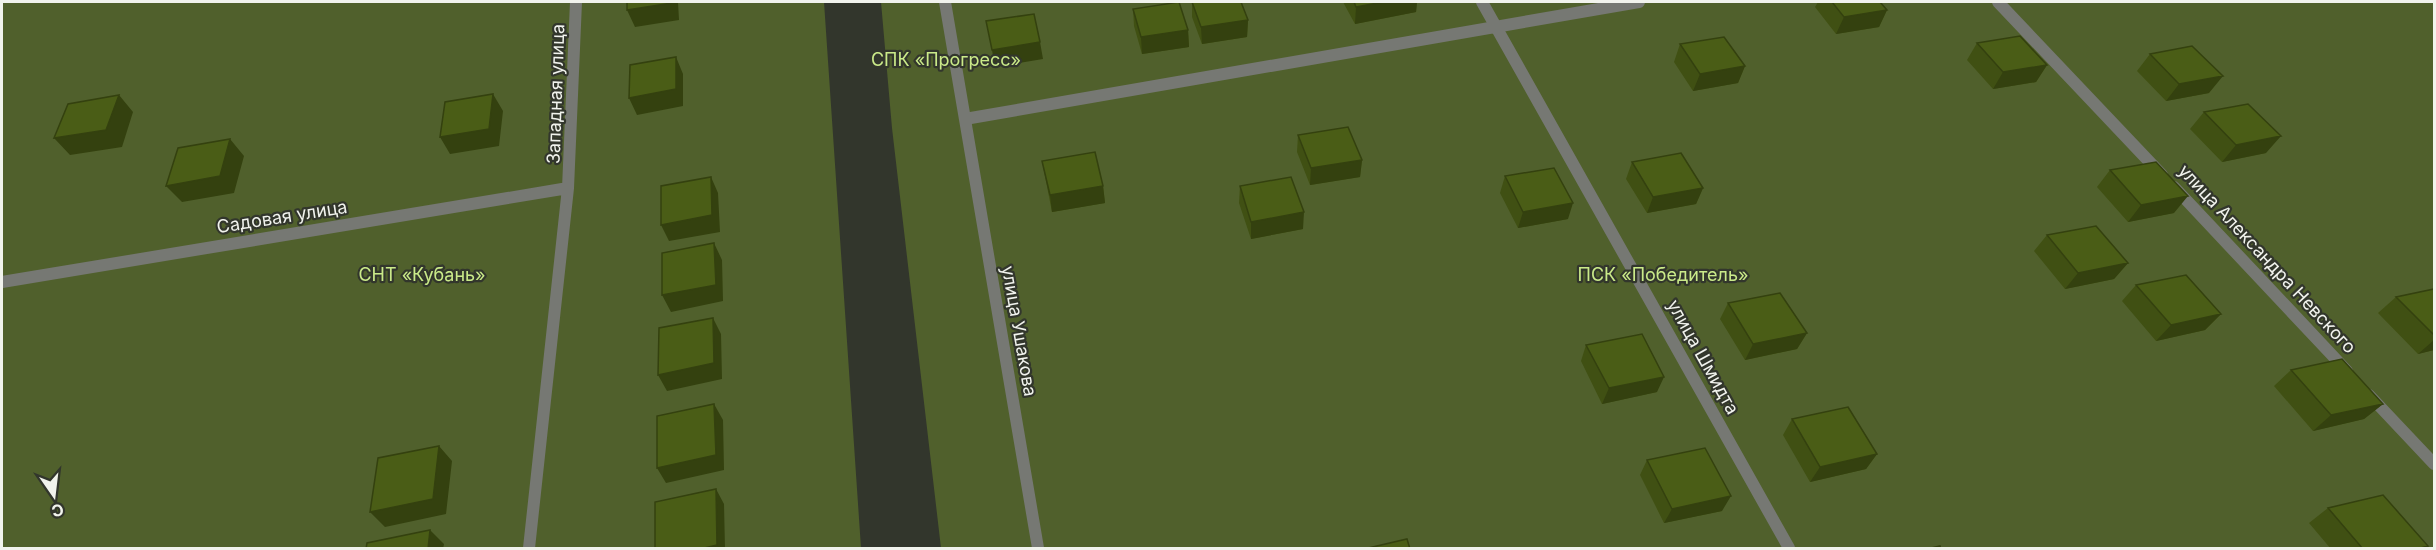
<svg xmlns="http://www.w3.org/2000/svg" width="2436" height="550" font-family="Inter,sans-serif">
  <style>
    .green { fill: #50602c }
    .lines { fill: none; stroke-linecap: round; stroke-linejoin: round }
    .street { stroke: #767873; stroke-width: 12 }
    .wall { fill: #405013 }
    .shaded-wall { fill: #34410f }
    .building { fill: #4a5d16; stroke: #34410f; stroke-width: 1.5 }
    .labels { text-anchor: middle; stroke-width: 4.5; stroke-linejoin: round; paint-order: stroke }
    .park-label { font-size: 18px; fill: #caea89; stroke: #32362c }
    .street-label { font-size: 18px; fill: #f1f3ed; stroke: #32362c }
  </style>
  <rect width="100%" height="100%" fill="#32362c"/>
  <path class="green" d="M2,2H824L861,548H2Z
    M881,2H2434V548H941L892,128Z"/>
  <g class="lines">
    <path class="street" d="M945,2L1038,548
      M1482,2L1789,548
      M1998,2L2162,175
      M965,119L1639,2
      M2174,187L2347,371
      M2,282L568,188
      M2369,395L2434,464
      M529,548L568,188L576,2"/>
  </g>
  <path class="wall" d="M1192,2H1241L1248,20L1247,37L1202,44L1192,17Z
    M1343,2H1417L1416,12L1355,24Z
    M1818,2H1880L1887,10L1879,27L1836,34L1815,7Z
    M1133,9L1188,30L1189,47L1142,54L1134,26Z
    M1977,43L2047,65L2036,82L1993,89L1967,60Z
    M1680,44L1745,66L1738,83L1693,91L1674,62Z
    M2150,54L2209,93L2166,101L2137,71Z
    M2204,112L2266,153L2222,162L2190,129Z
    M1298,135L1362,160L1360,177L1310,185L1297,152Z
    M1042,161L1103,186L1105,203L1052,212Z
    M1632,162L1703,188L1696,204L1647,213L1626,179Z
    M2110,170L2174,213L2128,222L2097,187Z
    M1505,176L1568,219L1518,228L1500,193Z
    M1240,186L1303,229L1251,239L1239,203Z
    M2047,235L2128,263L2114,279L2065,289L2034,251Z
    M2136,285L2221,314L2205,330L2156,341L2122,301Z
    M2434,289V350L2418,354L2378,313L2396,297Z
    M1728,303L1807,333L1797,349L1745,360L1720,319Z
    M1586,345L1657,392L1602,404L1581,361Z
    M2291,370L2383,404L2364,419L2313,431L2274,386Z
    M1792,419L1877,454L1866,469L1810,482L1783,435Z
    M1647,460L1722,511L1664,523L1640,475Z
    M2328,508L2428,546L2424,549H2331L2309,523Z"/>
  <path class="shaded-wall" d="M672,2H678L679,20L635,27L627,10Z
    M1383,2H1417L1416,12L1355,24L1356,7Z
    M1887,10L1879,27L1836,34L1844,17Z
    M1248,20L1247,37L1202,44L1201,27Z
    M1188,30L1189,47L1142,54L1141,37Z
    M1040,42L1043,59L995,67L992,50Z
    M676,57L683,74V106L637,115L629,98Z
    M2047,65L2036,82L1993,89L2003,72Z
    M1745,66L1738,83L1693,91L1700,74Z
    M2223,76L2209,93L2166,101L2179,84Z
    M493,94L503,111L499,146L450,154L440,137Z
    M119,95L133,112L122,147L70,155L54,138Z
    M2281,136L2266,153L2222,162L2236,145Z
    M230,139L244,156L234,193L182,202L166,186Z
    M1362,160L1360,177L1310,185L1311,168Z
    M711,177L718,193L720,232L669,241L661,225Z
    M1103,186L1105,203L1052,212L1050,195Z
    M1703,188L1696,204L1647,213L1653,197Z
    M2188,196L2174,213L2128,222L2141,205Z
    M1573,203L1568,219L1518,228L1523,212Z
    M1304,212L1303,229L1251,239V222Z
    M714,243L722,260L723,301L671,312L662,295Z
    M2128,263L2114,279L2065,289L2078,273Z
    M2221,314L2205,330L2156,341L2171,325Z
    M713,318L721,334L722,379L667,391L658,375Z
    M1807,333L1797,349L1745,360L1753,344Z
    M2434,340V350L2418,354Z
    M1664,377L1657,392L1602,404L1609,388Z
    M714,404L723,420L724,470L666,483L657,468Z
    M2383,404L2364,419L2313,431L2331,415Z
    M439,446L452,461L446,514L385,527L370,512Z
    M1877,454L1866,469L1810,482L1820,467Z
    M716,489L724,504L725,549H700Z
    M1731,496L1722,511L1664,523L1672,509Z
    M430,530L444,544L443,549H428Z"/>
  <path class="building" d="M627,2H672V3L627,10Z
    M1179,2L1188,30L1141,37L1133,9Z
    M1192,2H1241L1248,20L1201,27Z
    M1354,2H1383L1356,7Z
    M1832,2H1880L1887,10L1844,17Z
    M1034,14L1040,42L992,50L986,21Z
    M2020,36L2047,65L2003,72L1977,43Z
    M1724,37L1745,66L1700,74L1680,44Z
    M2192,46L2223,76L2179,84L2150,54Z
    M676,57V89L629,98L630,65Z
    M493,94L489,129L440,137L445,102Z
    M119,95L106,130L54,138L68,104Z
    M2248,104L2281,136L2236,145L2204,112Z
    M1348,127L1362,160L1311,168L1298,135Z
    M230,139L220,176L166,186L178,148Z
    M1095,152L1103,186L1050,195L1042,161Z
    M1681,153L1703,188L1653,197L1632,162Z
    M2156,162L2188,196L2141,205L2110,170Z
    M1554,168L1573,203L1523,212L1505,176Z
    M711,177L712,215L661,225V186Z
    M1291,177L1304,212L1251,222L1240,186Z
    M2096,226L2128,263L2078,273L2047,235Z
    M714,243L716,285L662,295V253Z
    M2186,275L2221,314L2171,325L2136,285Z
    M2434,289V335L2396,297Z
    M1780,293L1807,333L1753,344L1728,303Z
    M713,318L714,363L658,375L659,328Z
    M1642,334L1664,377L1609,388L1586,345Z
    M2342,359L2383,404L2331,415L2291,370Z
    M714,404L716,455L657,468V416Z
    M1848,407L1877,454L1820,467L1792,419Z
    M439,446L433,499L370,512L378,458Z
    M1705,448L1731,496L1672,509L1647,460Z
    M716,489L717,545L700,549H655V502Z
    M2383,495L2428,546L2417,549H2363L2328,508Z
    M430,530L428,549H366L367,543Z
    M1407,539L1410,549H1364Z
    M1940,546L1941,549H1927Z"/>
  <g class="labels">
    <g class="park-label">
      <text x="946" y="66">СПК «Прогресс»</text>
      <text x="422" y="281">СНТ «Кубань»</text>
      <text x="1663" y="281">ПСК «Победитель»</text>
    </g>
    <g class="street-label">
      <text transform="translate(556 94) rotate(-88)" y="6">Западная улица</text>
      <text transform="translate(282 217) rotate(-9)" y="6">Садовая улица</text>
      <text transform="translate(2267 259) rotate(47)" y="6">улица Александра Невского</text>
      <text transform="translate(1019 331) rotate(80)" y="6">улица Ушакова</text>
      <text transform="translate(1703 357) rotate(61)" y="6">улица Шмидта</text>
    </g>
  </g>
  <rect width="2436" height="550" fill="none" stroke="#f1f3ed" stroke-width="6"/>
  <g transform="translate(54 496) rotate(166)" stroke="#32362c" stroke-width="4.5" paint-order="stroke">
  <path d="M0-4.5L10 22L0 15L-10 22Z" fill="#f1f3ed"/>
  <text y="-9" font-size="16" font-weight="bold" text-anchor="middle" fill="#f1f3ed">С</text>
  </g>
</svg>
